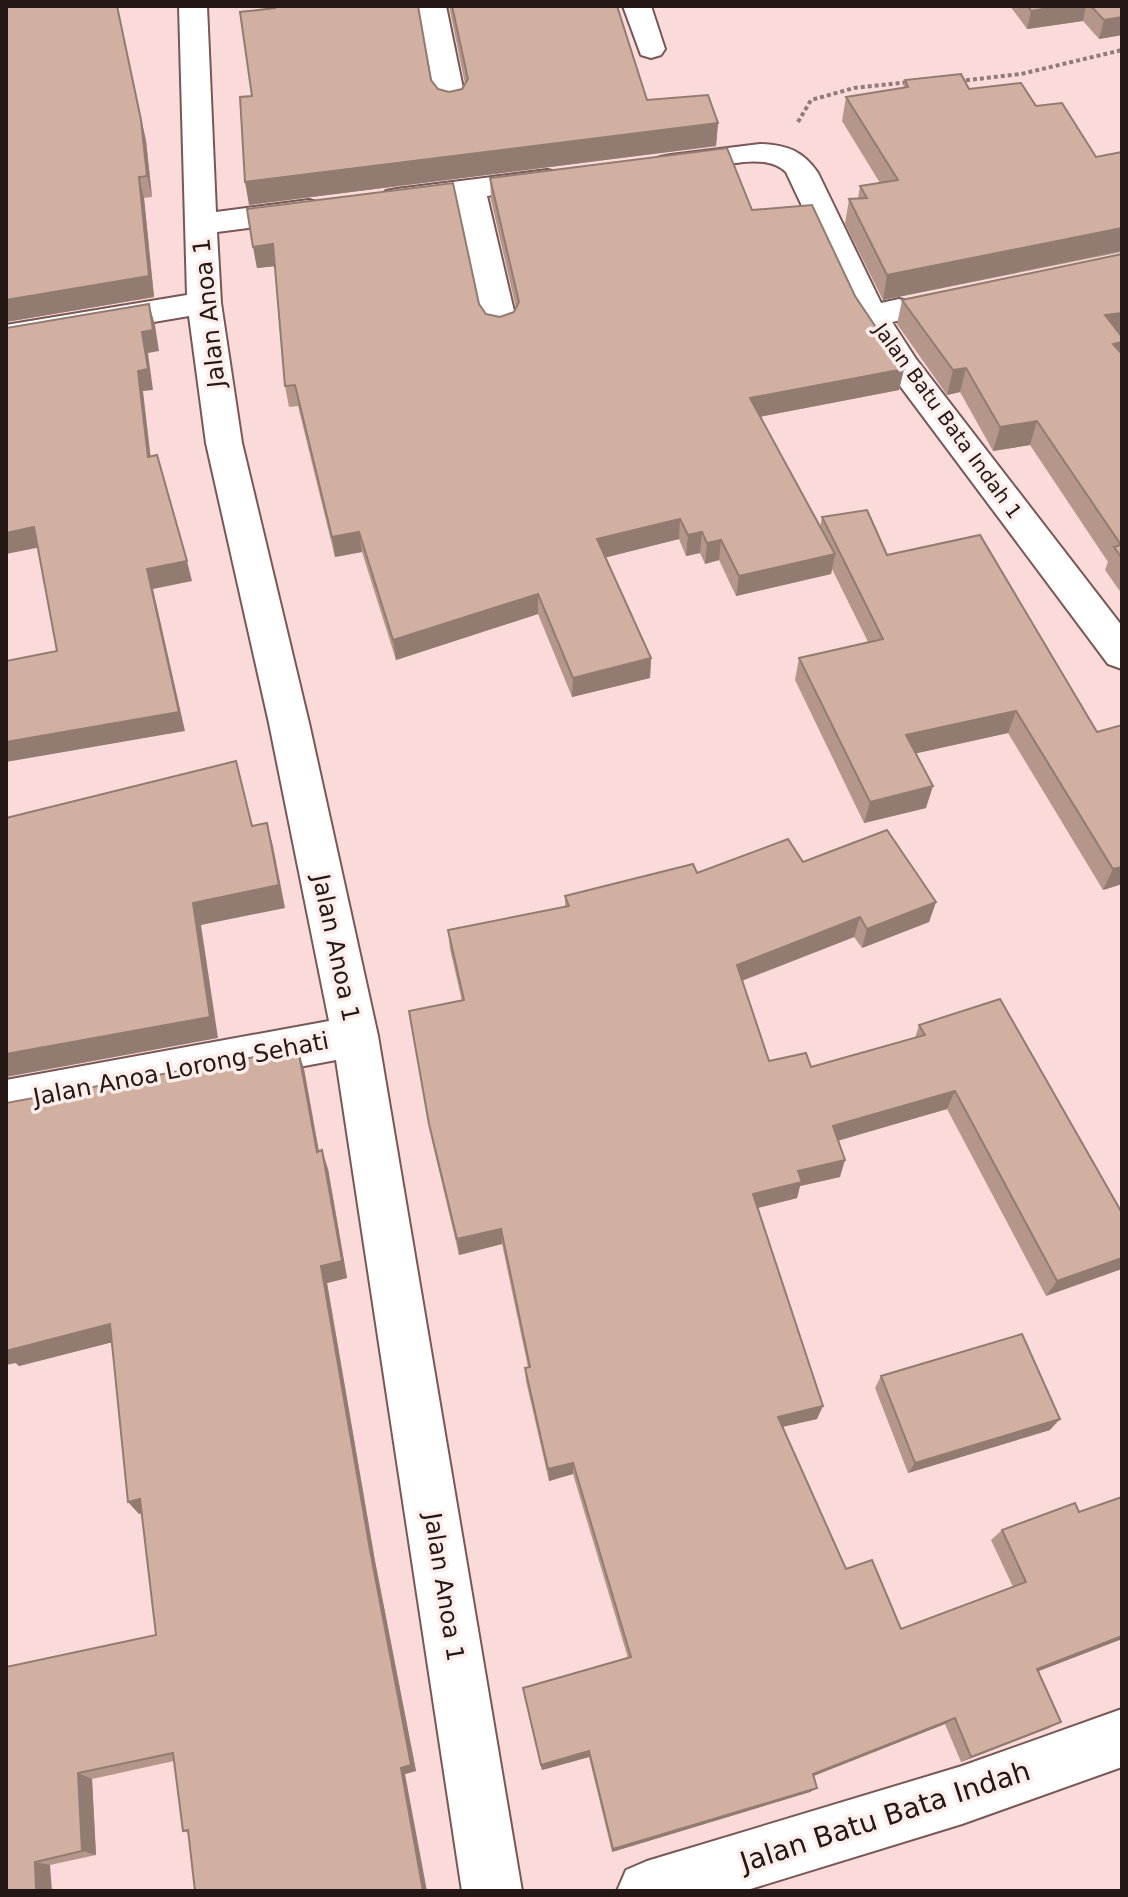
<svg xmlns="http://www.w3.org/2000/svg" width="1128" height="1897" font-family="'DejaVu Sans',sans-serif">
  <style>
    .lines { fill: none; stroke-linecap: round; stroke-linejoin: round }
    .street-casing { stroke: #785755; stroke-width: 4 }
    .path { stroke: #917b79; stroke-width: 4; stroke-dasharray: 4 3; stroke-linecap: butt }
    .street { fill: #fff; fill-rule: evenodd }
    .wall { fill: #b4978a }
    .shaded-wall { fill: #927b71 }
    .building { fill: #d1b0a1; stroke: #927b71; stroke-width: 2 }
    .labels { text-anchor: middle; stroke-width: 7; stroke-linejoin: round; paint-order: stroke }
    .far-street-label { font-size: 20px; fill: #241716; stroke: #fdedeb }
    .street-label { font-size: 24px; fill: #241716; stroke: #fdedeb }
    .near-street-label { font-size: 28px; fill: #241716; stroke: #fdedeb }
  </style>
  <rect width="100%" height="100%" fill="#fadbd9"/>
  <g class="lines">
    <defs>
      <path id="street" d="M179,6H207L216,212L309,200L320,203L325,210L320,217L309,220L217,232L221,303L242,443L309,723L378,1036L522,1891H462L336,1060L6,1122V1080L329,1021L269,723L206,443L189,316L6,347V325L187,295Z
        M418,6H446L466,103L462,109L451,112L440,109L436,103Z
        M623,6H651L665,49L661,55L651,58L641,55Z
        M760,144C787,145 803,151 818,173L881,303L899,299L911,302L916,310L911,318L892,322L916,359L1122,626V669L1108,664L892,375L854,316L786,172C758,145 695,179 660,171L656,164L660,157L671,155Z
        M547,170L558,172L563,179L558,186L487,196L517,324L512,332L500,335L488,332L483,324L457,200L397,207L386,205L381,198L386,191L397,189Z
        M1122,1709V1767L962,1824L744,1891H617L626,1870L647,1861L962,1766Z"/>
    </defs>
    <use href="#street" class="street-casing"/>
    <path class="path" d="M959,81L1021,74L1122,50
      M798,122L811,100L854,88L909,82"/>
    <use href="#street" class="street"/>
  </g>
  <path class="wall" d="M6,6H117L146,141L152,197L144,198L154,297L6,322Z
    M449,6H617L647,100L718,123L716,146L249,205L431,80L438,89L449,92L462,89L465,84Z
    M1010,6H1122V35L1099,39L1083,21L1027,29Z
    M905,80L969,89L1036,106L1096,157L1122,152V252L883,300L845,224L849,199L858,198L860,186L880,183L842,121L846,97L903,88Z
    M490,178L752,210L855,296L904,369L899,390L760,417L820,527L822,517L887,555L1097,732L1122,725V884L1103,890L1008,733L916,753L926,808L864,823L795,680L799,658L868,642L832,569L831,574L736,596L719,560L705,564L700,553L686,556L679,539L605,557L651,658L650,678L572,697L538,614L396,660L362,552L335,557L298,406L289,407L285,386L275,266L257,268L247,209L479,304L486,314L500,317L514,312L516,308L491,200Z
    M902,300L1121,336L1122,594L1105,570L1108,562L1030,445L993,451L960,392L947,395L897,324Z
    M803,862L936,902L929,922L862,948L854,937L742,981L769,1061L811,1067L915,1038L919,1025L1122,1213L1046,1296L947,1109L838,1140L840,1177L800,1186L797,1198L758,1208L817,1419L782,1427L846,1569L901,1629L1013,1587L991,1540L1002,1530L1122,1639L1038,1671L1049,1728L961,1762L945,1724L813,1776L817,1788L810,1792L612,1852L589,1757L542,1770L524,1695L628,1658L573,1474L549,1481L526,1381L525,1368L528,1367L502,1244L459,1255L432,1141L409,1011L462,1001L450,949L448,930L565,907V896L697,873Z
    M304,1069L319,1151L328,1169L347,1278L327,1283L375,1561L416,1771L188,1833L183,1831L174,1761L92,1779L96,1855L50,1865L6,1891L156,1635L142,1513L139,1514L112,1342L19,1366L16,1363Z
    M881,1376L1050,1430L908,1473L875,1388Z"/>
  <path class="shaded-wall" d="M117,6L146,141L152,197L147,176Z
    M1061,6H1086L1083,21L1027,29L1031,11Z
    M1122,17V35L1099,39L1104,20Z
    M718,123L716,146L249,205L245,182Z
    M139,177L144,198L154,297L6,322V300Z
    M1122,228L1121,251L883,300L887,275Z
    M273,244L277,266L257,268L253,247Z
    M149,304L155,325L159,351L148,353L153,390L143,391L153,477L148,457L138,371L142,332Z
    M1122,313V336L1097,340L1105,315Z
    M1122,342V349L1116,365L1113,344Z
    M966,368L960,392L947,395L953,370Z
    M904,369L899,390L748,419L750,398Z
    M1037,421L1030,445L993,451L1000,427Z
    M680,519L679,539L596,560L597,539Z
    M34,527L41,547L6,554V533Z
    M359,532L362,552L335,557L332,537Z
    M702,532L700,553L686,556L688,535Z
    M721,540L719,560L705,564L707,543Z
    M835,554L831,574L736,596L739,576Z
    M187,561L192,581L153,589L185,731L6,762V742L147,569Z
    M538,594V614L396,660L393,640Z
    M651,658L650,678L572,697L573,678Z
    M1016,711L1008,733L900,757L906,735Z
    M933,786L926,808L864,823L870,802Z
    M267,823L273,846L285,908L201,925L218,1038L6,1077V1054L193,903Z
    M1122,867V884L1103,890L1113,869Z
    M936,902L929,922L862,948L867,929Z
    M860,917L854,937L733,984L737,965Z
    M298,1049L304,1069L322,1170L317,1152Z
    M955,1091L947,1109L827,1144L833,1126Z
    M322,1150L328,1169L347,1278L327,1283L375,1561L416,1771L405,1774L427,1891H423L401,1768L321,1266Z
    M845,1160L840,1177L800,1186L797,1198L749,1210L753,1194L798,1171Z
    M501,1229L502,1244L459,1255L457,1239Z
    M1122,1258V1269L1046,1296L1057,1281Z
    M110,1324L121,1340L19,1366L16,1363L6,1365V1348Z
    M823,1406L817,1419L773,1429L778,1417Z
    M1060,1419L1050,1430L908,1473L915,1463Z
    M573,1463V1474L549,1481L548,1469Z
    M140,1499L151,1511L139,1514L128,1502Z
    M1122,1636V1639L1026,1676L1037,1669Z
    M955,1718L945,1724L806,1779L813,1774Z
    M1061,1722L1049,1728L961,1762L971,1757Z
    M589,1751V1757L542,1770L541,1765Z
    M78,1773L92,1779L96,1855L82,1851Z
    M817,1788L810,1792L612,1852L613,1849Z
    M35,1862L50,1865L52,1891H36Z"/>
  <path class="building" d="M6,6H117L141,120L147,176L139,177L149,276L6,300Z
    M275,6H418L431,80L438,89L449,92L462,89L468,79L452,6H617L647,100L708,95L718,123L245,182L240,97L252,96L240,12L275,8Z
    M1028,6H1061L1031,11Z
    M1091,6H1122V17L1104,20Z
    M961,74L969,89L1021,83L1036,106L1062,103L1096,157L1122,152V228L887,275L849,199L867,198L860,186L898,180L846,97L908,87L905,80Z
    M727,148L752,210L812,205L855,296L904,369L750,398L835,554L739,576L721,540L707,543L702,532L688,535L680,519L597,539L651,658L573,678L538,594L393,640L359,532L332,537L295,385L285,386L273,244L253,247L247,209L453,183L479,304L486,314L500,317L514,312L519,302L490,178Z
    M1122,254V313L1105,315L1122,337V342L1113,344L1122,354V558L1114,547L1121,545L1037,421L1000,427L966,368L953,370L902,300Z
    M149,304L153,330L142,332L148,369L138,371L148,457L157,455L187,561L147,569L179,712L6,742V661L57,651L34,527L6,533V328Z
    M867,510L887,555L980,535L1097,732L1122,725V867L1113,869L1016,711L906,735L933,786L870,802L799,658L883,639L822,517Z
    M236,761L252,826L267,823L279,885L193,903L210,1017L6,1054V818Z
    M887,830L936,902L867,929L860,917L737,965L769,1061L806,1053L811,1067L925,1035L919,1025L1000,999L1122,1213V1258L1057,1281L955,1091L833,1126L845,1160L798,1171L802,1182L753,1194L823,1406L778,1417L846,1569L872,1560L901,1629L1026,1582L1002,1530L1075,1503L1079,1512L1122,1497V1636L1037,1669L1061,1722L971,1757L955,1718L813,1774L817,1788L613,1849L589,1751L541,1765L523,1688L631,1657L573,1463L548,1469L525,1368L530,1367L501,1229L457,1239L429,1124L409,1011L464,1000L448,930L569,906L565,896L693,864L697,873L788,839L803,862Z
    M298,1049L317,1152L322,1150L342,1261L321,1266L370,1550L411,1765L401,1768L423,1891H195L188,1830L183,1831L173,1753L78,1773L82,1851L35,1862L36,1891H6V1667L156,1635L140,1499L128,1502L110,1324L6,1351V1103Z
    M1022,1334L1060,1419L915,1463L881,1376Z"/>
  <g class="labels">
    <g class="far-street-label">
      <text transform="translate(948 421) rotate(54)" y="7">Jalan Batu Bata Indah 1</text>
    </g>
    <g class="street-label">
      <text transform="translate(209 313) rotate(-96)" y="8">Jalan Anoa 1</text>
      <text transform="translate(336 948) rotate(78)" y="8">Jalan Anoa 1</text>
      <text transform="translate(181 1069) rotate(-11)" y="8">Jalan Anoa Lorong Sehati</text>
      <text transform="translate(444 1587) rotate(81)" y="8">Jalan Anoa 1</text>
    </g>
    <g class="near-street-label">
      <text transform="translate(885 1816) rotate(-18)" y="10">Jalan Batu Bata Indah</text>
    </g>
  </g>
  <rect width="1128" height="1897" fill="none" stroke="#241716" stroke-width="16"/>
</svg>
